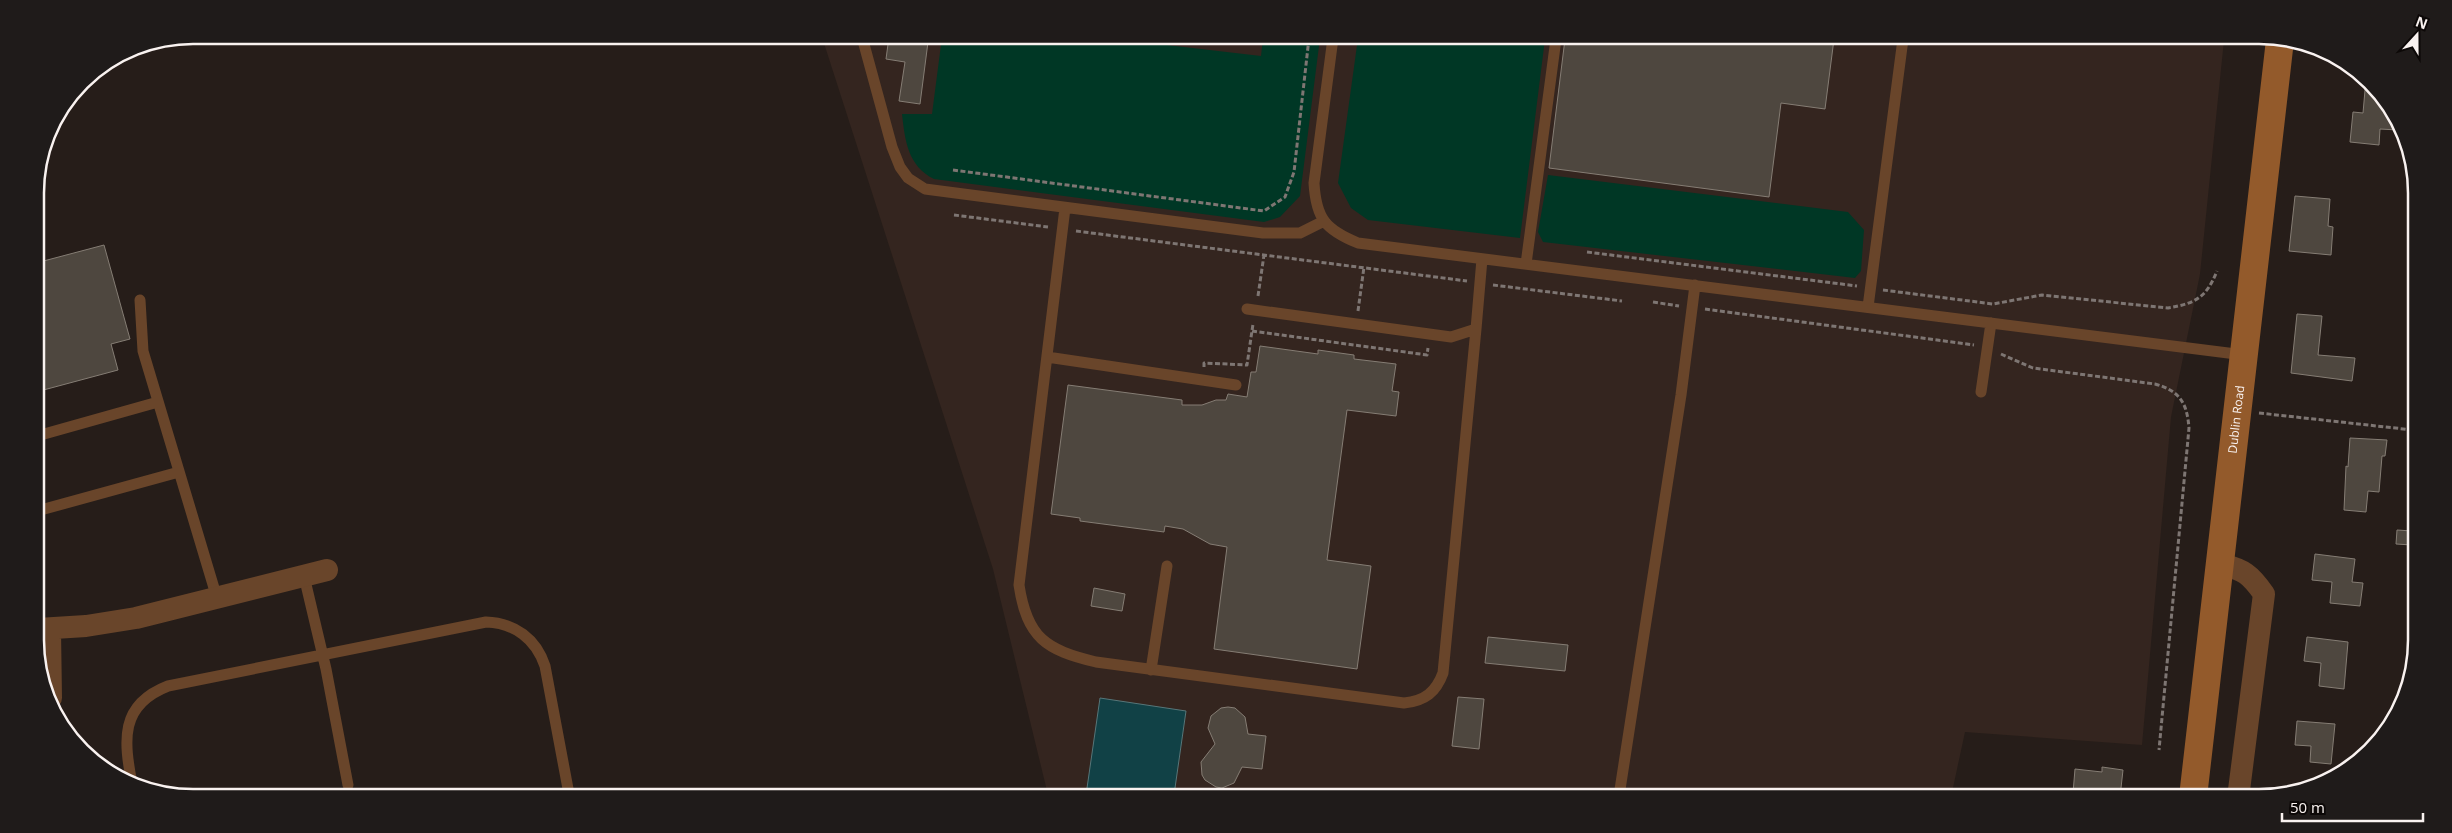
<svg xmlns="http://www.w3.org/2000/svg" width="2452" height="833" font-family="'Open Sans',sans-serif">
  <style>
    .built { fill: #34251f }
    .green { fill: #003725 }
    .water { fill: #114146; stroke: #577679 }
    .building { fill: #4e473f; stroke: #857d74 }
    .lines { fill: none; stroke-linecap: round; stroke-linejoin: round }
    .path { stroke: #7e7673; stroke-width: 3; stroke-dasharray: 5 2.5; stroke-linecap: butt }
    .service { stroke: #69452a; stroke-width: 11 }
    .minor { stroke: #69452a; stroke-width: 22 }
    .secondary { stroke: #935a2b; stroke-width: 28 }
    .labels { text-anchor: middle; stroke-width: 5; stroke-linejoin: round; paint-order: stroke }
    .street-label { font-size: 12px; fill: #f9f2f0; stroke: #0c0807 }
    .rim { fill: none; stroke: #f9f2f0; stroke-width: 2.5 }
  </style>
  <rect width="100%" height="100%" fill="#261d19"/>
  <path class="built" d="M822,37L2224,40L2200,274L2171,417L2142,745L1965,732L1951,797L1048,795L993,569Z"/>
  <path class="green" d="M942,37H1098L1261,56L1263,38H1320L1300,196L1280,217L1264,222L934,179C908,166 905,141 902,114H932Z
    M1358,38L1545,39L1520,238L1368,220L1351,208L1338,183Z
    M1548,175L1848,212L1864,230L1861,271L1855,278L1543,242L1538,232Z"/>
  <path class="water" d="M1100,698L1186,711L1174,795H1086Z"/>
  <path class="building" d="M889,37L928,42L920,104L899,101L905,62L886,59Z
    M1565,39H1834L1825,109L1781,103L1769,197L1549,168Z
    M2366,79L2378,89L2398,130L2380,129L2379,145L2350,142L2353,112L2363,113Z
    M2295,196L2330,199L2328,226L2333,227L2331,255L2289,251Z
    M104,245L130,339L111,344L118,370L36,392V263Z
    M2297,314L2322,316L2318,355L2355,358L2352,381L2291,373Z
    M1260,346L1318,354V350L1354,355V359L1396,364L1392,391L1399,392L1396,416L1347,410L1327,560L1371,566L1357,669L1214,649L1227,547L1210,544L1183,529L1165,526L1164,532L1080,521V518L1051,514L1068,385L1182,400V405H1202L1216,400H1226L1228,394L1247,397L1251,372H1256Z
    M2350,438L2387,440L2385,456H2382L2379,492L2368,491L2366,512L2344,510L2346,466L2348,467Z
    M2397,530L2412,531V545L2396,544Z
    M2315,554L2355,559L2352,582L2363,583L2360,606L2330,603L2332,582L2312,580Z
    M1094,588L1125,594L1122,611L1091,606Z
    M1488,637L1568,645L1565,671L1485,663Z
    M2307,637L2348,642L2344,689L2319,686L2321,663L2304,661Z
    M1458,697L1484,699L1479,749L1452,746Z
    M1228,707L1235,708L1245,717L1248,734L1266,736L1262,769L1242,767L1234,783L1222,788L1216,787L1205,780L1202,775L1201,762L1215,744L1208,728L1211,716L1221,708Z
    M2297,721L2335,724L2331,764L2310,762L2311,746L2295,745Z
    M2102,767L2123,770L2120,797L2073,793L2075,769L2102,772Z"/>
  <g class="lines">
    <path class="path" d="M953,170L1264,211L1285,197L1294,172L1309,38
      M954,215L1048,227
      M1076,231L1467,281
      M1587,252L1857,286
      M1493,285L1622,301
      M1883,290L1993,304L2042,295L2168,308C2196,303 2206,298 2217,271
      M1258,296L1264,255
      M1653,302L1679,306
      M1705,309L1974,345
      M1358,311L1364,267
      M1252,331L1427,355L1428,348
      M2001,354L2033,368L2155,384C2180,391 2187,403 2189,428L2159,750
      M1204,367V363L1247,365L1253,324
      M2259,413L2413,430"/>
    <path class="service" d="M862,37L892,147L900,167L908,178L925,189L1263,233H1300L1324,221
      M1333,38L1314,183C1316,219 1326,230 1358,243L2244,355
      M1065,208L1019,585C1027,638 1046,650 1096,662L1404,703C1425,701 1436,692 1443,673L1476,329
      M1526,264L1556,39
      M140,300L143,351L217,598
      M1868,307L1903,39
      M1247,309L1451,337L1476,329L1482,259
      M1047,357L1236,385
      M1981,392L1991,323
      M37,436L158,402
      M37,511L179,472
      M304,576L326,669L348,785
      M1151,670L1167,566
      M132,784C124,741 119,705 168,686L486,622C515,623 536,639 545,666L569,794
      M1619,796L1681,395L1695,285"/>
    <path class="minor" d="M2221,564C2244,570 2250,574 2264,594L2238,798
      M38,629L86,626L136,618L327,570
      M50,630L51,698"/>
    <path class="secondary" id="s1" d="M2193,797L2280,40"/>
  </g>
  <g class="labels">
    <g class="street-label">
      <text dy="4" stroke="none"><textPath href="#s1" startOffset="380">Dublin Road</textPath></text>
    </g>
  </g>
  <path d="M0 0H2452V833H0ZM193 44H2259A149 149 0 0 1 2408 193V640A149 149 0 0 1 2259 789H193A149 149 0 0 1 44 640V193A149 149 0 0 1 193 44Z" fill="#1f1b1a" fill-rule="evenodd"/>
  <path class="rim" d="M193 44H2259A149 149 0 0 1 2408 193V640A149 149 0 0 1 2259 789H193A149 149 0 0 1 44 640V193A149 149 0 0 1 193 44Z"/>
  <g transform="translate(2417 35) rotate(21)" stroke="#0c0807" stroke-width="4" paint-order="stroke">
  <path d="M0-4L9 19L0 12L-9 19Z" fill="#f9f2f0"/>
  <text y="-8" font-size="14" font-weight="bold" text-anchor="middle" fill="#f9f2f0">N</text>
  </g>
  <path d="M2282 813v8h141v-8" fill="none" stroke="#f9f2f0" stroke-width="2.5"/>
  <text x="2290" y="813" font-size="15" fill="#f9f2f0" stroke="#0c0807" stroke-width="4" paint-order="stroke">50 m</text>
</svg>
